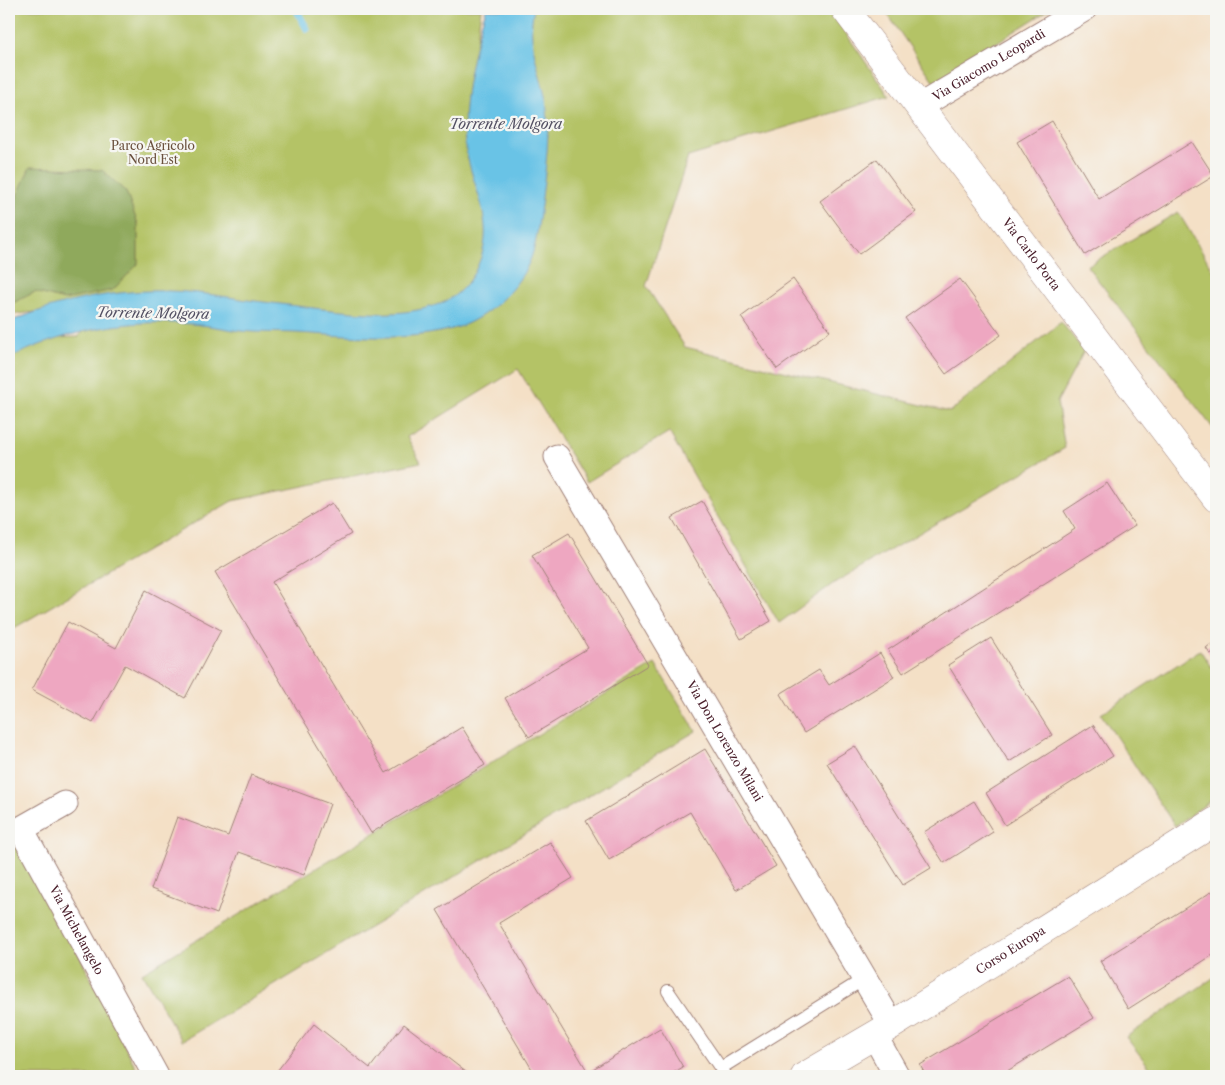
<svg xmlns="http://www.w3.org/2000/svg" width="1225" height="1085" font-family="'Libre Caslon Text',serif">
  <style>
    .green { fill: #b4c366; stroke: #7f7148 }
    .forest { fill: #8fa95b; stroke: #6c6443 }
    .water { fill: #69c3e6; stroke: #5a7188 }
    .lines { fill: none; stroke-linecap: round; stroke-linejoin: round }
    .stream { stroke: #69c3e6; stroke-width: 7 }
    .building { fill: #eea7c1 }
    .lane-casing { stroke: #9f8078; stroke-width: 14 }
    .street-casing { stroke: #9f8078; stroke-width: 27 }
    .secondary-casing { stroke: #9f8078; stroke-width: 29 }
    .lane { stroke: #fff; stroke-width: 12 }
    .street { stroke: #fff; stroke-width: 25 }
    .secondary { stroke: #fff; stroke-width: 28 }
    .labels { text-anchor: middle; stroke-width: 4.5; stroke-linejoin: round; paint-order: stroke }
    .street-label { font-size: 12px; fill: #4a1f2b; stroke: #f6f6f2 }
    .park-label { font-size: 12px; fill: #6a503d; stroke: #f6f6f2 }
    .water-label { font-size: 14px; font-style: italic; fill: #535063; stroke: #f6f6f2 }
  </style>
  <rect width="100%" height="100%" fill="#f6f6f2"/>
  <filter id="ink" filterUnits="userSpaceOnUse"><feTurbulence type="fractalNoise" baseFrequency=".02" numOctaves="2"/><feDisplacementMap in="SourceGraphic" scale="10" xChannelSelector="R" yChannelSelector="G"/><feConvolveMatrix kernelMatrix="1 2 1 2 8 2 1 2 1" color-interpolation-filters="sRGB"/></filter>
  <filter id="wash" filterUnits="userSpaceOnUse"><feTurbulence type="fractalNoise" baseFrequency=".0096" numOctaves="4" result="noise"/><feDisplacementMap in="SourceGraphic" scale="20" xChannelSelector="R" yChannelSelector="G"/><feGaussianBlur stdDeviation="1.12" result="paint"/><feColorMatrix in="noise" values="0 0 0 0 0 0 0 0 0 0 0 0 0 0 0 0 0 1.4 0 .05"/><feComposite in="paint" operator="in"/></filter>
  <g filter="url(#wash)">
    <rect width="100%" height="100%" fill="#f4e0c6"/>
    <path class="green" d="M9,9H481L477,39L496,72L503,9H829L889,96L688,157L646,286L685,347L950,412L1061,322L1084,351L1057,402L1065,448L834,583L779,623L669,432L587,482L518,369L407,437L421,462L232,501L9,631V357L54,338L78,337L112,303L9,315Z
      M884,9H1050L934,82Z
      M1178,212L1216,275V432L1087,266Z
      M1200,650L1211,667L1216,664V797L1175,826L1101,714Z
      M655,664L696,731L182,1041L142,973Z
      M9,815L140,1076H9Z
      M1216,976V1076H1156L1126,1037Z"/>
    <path class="forest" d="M30,167L102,170L126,192L138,224V264L113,290L64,300L35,292L9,305V229L12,228L14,203Z"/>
    <path class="water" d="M486,9H534C526,41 540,69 546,101C551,136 545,171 541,206C538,224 537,242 531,258C520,287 488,317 459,327C408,343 350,336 297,333C278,332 258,333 240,331C232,330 224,328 215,327C192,323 166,322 142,323C95,326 51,338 9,358V322C61,301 115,289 171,291C197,292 222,296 247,300C272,303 297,306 322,309C361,313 401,318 439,304C460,297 476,275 482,254C494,216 469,180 465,143C461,99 473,51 486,9Z"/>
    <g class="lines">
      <path class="stream" d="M296,9L307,29"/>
    </g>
    <g id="blocks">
      <path class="building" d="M1052,121L1099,199L1192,142L1214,176L1085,255L1017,142Z
        M877,159L916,212L859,254L820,201Z
        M793,279L830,331L777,369L741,317Z
        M960,279L1001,335L946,374L905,318Z
        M1107,483L1135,526L903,673L888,650L1075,529L1064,511Z
        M702,501L771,621L741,639L672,518Z
        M332,503L351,534L272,582L386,773L462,727L485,765L371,833L215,572Z
        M569,533L648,665L529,737L505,698L588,648L532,555Z
        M146,590L221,630L185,698L125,665L93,723L32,690L68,622L116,648Z
        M991,638L1052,735L1009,762L948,665Z
        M1211,644L1216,651L1210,654L1206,648Z
        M880,653L894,677L804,733L780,694L819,670L829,685Z
        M1093,725L1113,756L1005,825L986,793Z
        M855,746L931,868L903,885L827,763Z
        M705,749L776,866L736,890L690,812L609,860L586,821Z
        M251,775L330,804L304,875L239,852L217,914L151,889L177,817L228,836Z
        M974,801L993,832L944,863L924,832Z
        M550,842L573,878L499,923L588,1072L660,1028L683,1067L668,1076H536L437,910Z
        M1216,889V953L1128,1009L1100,961Z
        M1068,976L1094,1018L999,1076H926L920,1065Z
        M314,1024L370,1068L404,1024L471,1076H273Z"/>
    </g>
  </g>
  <g filter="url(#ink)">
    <use href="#blocks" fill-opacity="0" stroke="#9f8078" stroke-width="1"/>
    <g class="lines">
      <defs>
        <path id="lane" d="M668,991L726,1076
          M721,1068L864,979"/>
        <g id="street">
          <path id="s1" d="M920,106L1084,9"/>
          <path id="s2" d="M557,457L892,1025"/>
          <path id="s3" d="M65,804L21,829L156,1076"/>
          <path d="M874,1035L897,1076"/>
        </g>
        <g id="secondary">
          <path id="s4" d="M845,9L1216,498"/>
          <path id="s5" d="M805,1076L892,1025L1216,821"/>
        </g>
      </defs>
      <use href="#lane" class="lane-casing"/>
      <use href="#street" class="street-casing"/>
      <use href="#secondary" class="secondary-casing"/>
      <use href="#lane" class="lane"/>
      <use href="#street" class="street"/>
      <use href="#secondary" class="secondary"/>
    </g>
  </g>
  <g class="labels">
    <g class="street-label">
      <text dy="4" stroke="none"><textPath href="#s1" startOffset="80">Via Giacomo Leopardi</textPath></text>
      <text dy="4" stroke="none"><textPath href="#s4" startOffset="308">Via Carlo Porta</textPath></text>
      <text dy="4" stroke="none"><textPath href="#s2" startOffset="330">Via Don Lorenzo Milani</textPath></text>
      <text dy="4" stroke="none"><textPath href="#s3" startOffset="166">Via Michelangelo</textPath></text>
      <text dy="4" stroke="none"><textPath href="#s5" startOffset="241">Corso Europa</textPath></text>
    </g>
    <g class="park-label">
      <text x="153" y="150">Parco Agricolo<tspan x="153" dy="14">Nord Est</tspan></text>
    </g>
    <g class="water-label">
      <text x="506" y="129">Torrente Molgora</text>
      <text transform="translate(153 313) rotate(1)" y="5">Torrente Molgora</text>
    </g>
  </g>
  <rect width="1225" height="1085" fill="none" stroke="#f6f6f2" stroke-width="30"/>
</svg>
